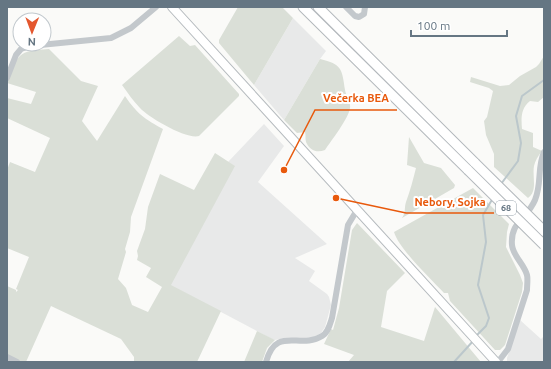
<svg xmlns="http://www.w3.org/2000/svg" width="551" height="369" font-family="Ubuntu,sans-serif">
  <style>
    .built { fill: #e8e9e9 }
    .green { fill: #dadfd7 }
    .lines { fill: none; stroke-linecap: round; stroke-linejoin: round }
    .stream { stroke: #bbc7cb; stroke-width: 2 }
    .major-casing { stroke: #b5babe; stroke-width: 10 }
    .highway-casing { stroke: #b4b9bd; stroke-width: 11 }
    .minor { stroke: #c3c8cc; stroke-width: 6 }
    .major { stroke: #fff; stroke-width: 8 }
    .highway { stroke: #fff; stroke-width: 9 }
    .highway-bridge-casing { stroke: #b4b9bd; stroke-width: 11; stroke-linecap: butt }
    .highway-bridge { stroke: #fff; stroke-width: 9 }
    .labels { text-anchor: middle; stroke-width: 4; stroke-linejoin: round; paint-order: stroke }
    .shield { fill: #fff; stroke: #939fa8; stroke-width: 1 }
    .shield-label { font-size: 9px; font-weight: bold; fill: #657683 }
    .leader { fill: none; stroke: #e8590c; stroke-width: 1.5 }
    .callout-dot { fill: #e8590c; stroke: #fff; stroke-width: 1.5 }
    .callout-label { font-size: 11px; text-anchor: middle; font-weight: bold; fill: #e8590c; stroke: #fff; stroke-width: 4; stroke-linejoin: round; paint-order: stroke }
  </style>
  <rect width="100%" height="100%" fill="#fafaf8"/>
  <path class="built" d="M293,18L326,51L320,59L284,120L254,85Z
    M264,124L284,146L258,182L327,244L295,258L315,271L309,281L327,294L329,297L331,305L325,327L321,333L314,337L307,339L284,338L275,340L272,339L170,285L234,166L228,162Z
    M520,320L541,339L544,336V362H507V358Z"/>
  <path class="green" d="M238,7H282L293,18L254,85L219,43V40Z
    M179,36L190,46L195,45L239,94V96L199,136C187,140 148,117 140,108C133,101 128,93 122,85Z
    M49,49L81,81L98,86L82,121L97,141L125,96C137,114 145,119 163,129L131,217L130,232L125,249L126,252L118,279L126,288L132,305L148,312L162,287L146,277L151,268L137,260L138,256L137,251L145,229L148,207L160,174L194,190L215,153L235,166L171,285L221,311L197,362H134V357L121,339L51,306L26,362H21L7,355V286L16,290V292L18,290L16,289L29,257L7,248V170L10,162L35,172L50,138L7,118V98L31,104L36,92L7,83C19,53 17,51 49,49Z
    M544,56V97L538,102L530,101C521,108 521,118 522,129L533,133V147L542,151C538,156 535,161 534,166C532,177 538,191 528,198L494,167V154L486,135L484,121L487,117L493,91L489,88L470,82L471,77L500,86L509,85L520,76L536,67L539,64Z
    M320,59C342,64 342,69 345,90C346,96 351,102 350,108C349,118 331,141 325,150C317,153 310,151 306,142C305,139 306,135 305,132L297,133L284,120Z
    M409,137L424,163L441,168L455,185L454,188L402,218C406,213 404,208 406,202C410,191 413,180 416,168L407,165Z
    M473,188L509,224L507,232L506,247L520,275L523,283L522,292L505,345L500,350H495L450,301L448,293H444C431,279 399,249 394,232Z
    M357,223L405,273L387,291L381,327L424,341L435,307L481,362H348L354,355L324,344L331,329L333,330L339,308L352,230Z
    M257,331L275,340L267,348L262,362H244Z"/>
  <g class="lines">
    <path class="stream" d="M501,184L518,161L521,143L516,116L522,96L544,80
      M476,336L486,326L489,318L478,285L486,242L483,215L493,198
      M454,362L474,340"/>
    <defs>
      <path id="major" d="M172,7L496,362"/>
      <path id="highway" d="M303,7L468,170
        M318,7L475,163"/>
    </defs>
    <use href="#major" class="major-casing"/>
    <use href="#highway" class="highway-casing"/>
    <path class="minor" d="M346,7L355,16L359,17L364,14L365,7
      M7,78L16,55L21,49L30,46L111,38L131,28L156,7
      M7,357L17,362
      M266,362C276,325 300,350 322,336C328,333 330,324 332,318L348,225L357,210
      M498,362L508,349L527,290C527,285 528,279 527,275C524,264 513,256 512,245C510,222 527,219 535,200C542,183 537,168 544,152"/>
    <use href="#major" class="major"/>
    <use href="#highway" class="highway"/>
    <defs>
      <path id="highway-bridge" d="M475,163L544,231
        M468,170L544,245"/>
    </defs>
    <use href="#highway-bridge" class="highway-bridge-casing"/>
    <use href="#highway-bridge" class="highway-bridge"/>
  </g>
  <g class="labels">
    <rect class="shield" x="496" y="201" width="20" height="14" rx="3"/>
    <g class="shield-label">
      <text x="506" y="211">68</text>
    </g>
  </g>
  <path class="leader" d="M284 170L315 110H397M336 198L406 213H494"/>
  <g class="callout-dot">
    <circle cx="284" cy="170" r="4"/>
    <circle cx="336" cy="198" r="4"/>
  </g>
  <g class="callout-label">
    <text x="356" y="102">Večerka BEA</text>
    <text x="450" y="206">Nebory, Sojka</text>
  </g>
  <rect width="551" height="369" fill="none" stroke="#657683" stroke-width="16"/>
  <g transform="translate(32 32) rotate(181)"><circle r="19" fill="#ffffff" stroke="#c1c8cd"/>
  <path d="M0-3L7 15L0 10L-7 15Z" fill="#e4572e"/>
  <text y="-6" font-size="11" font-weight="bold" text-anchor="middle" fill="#657683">N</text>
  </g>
  <path d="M411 30v6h96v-6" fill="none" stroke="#657683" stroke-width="2"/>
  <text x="417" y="30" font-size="12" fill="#657683" stroke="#ffffff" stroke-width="3" paint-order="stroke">100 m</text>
</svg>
